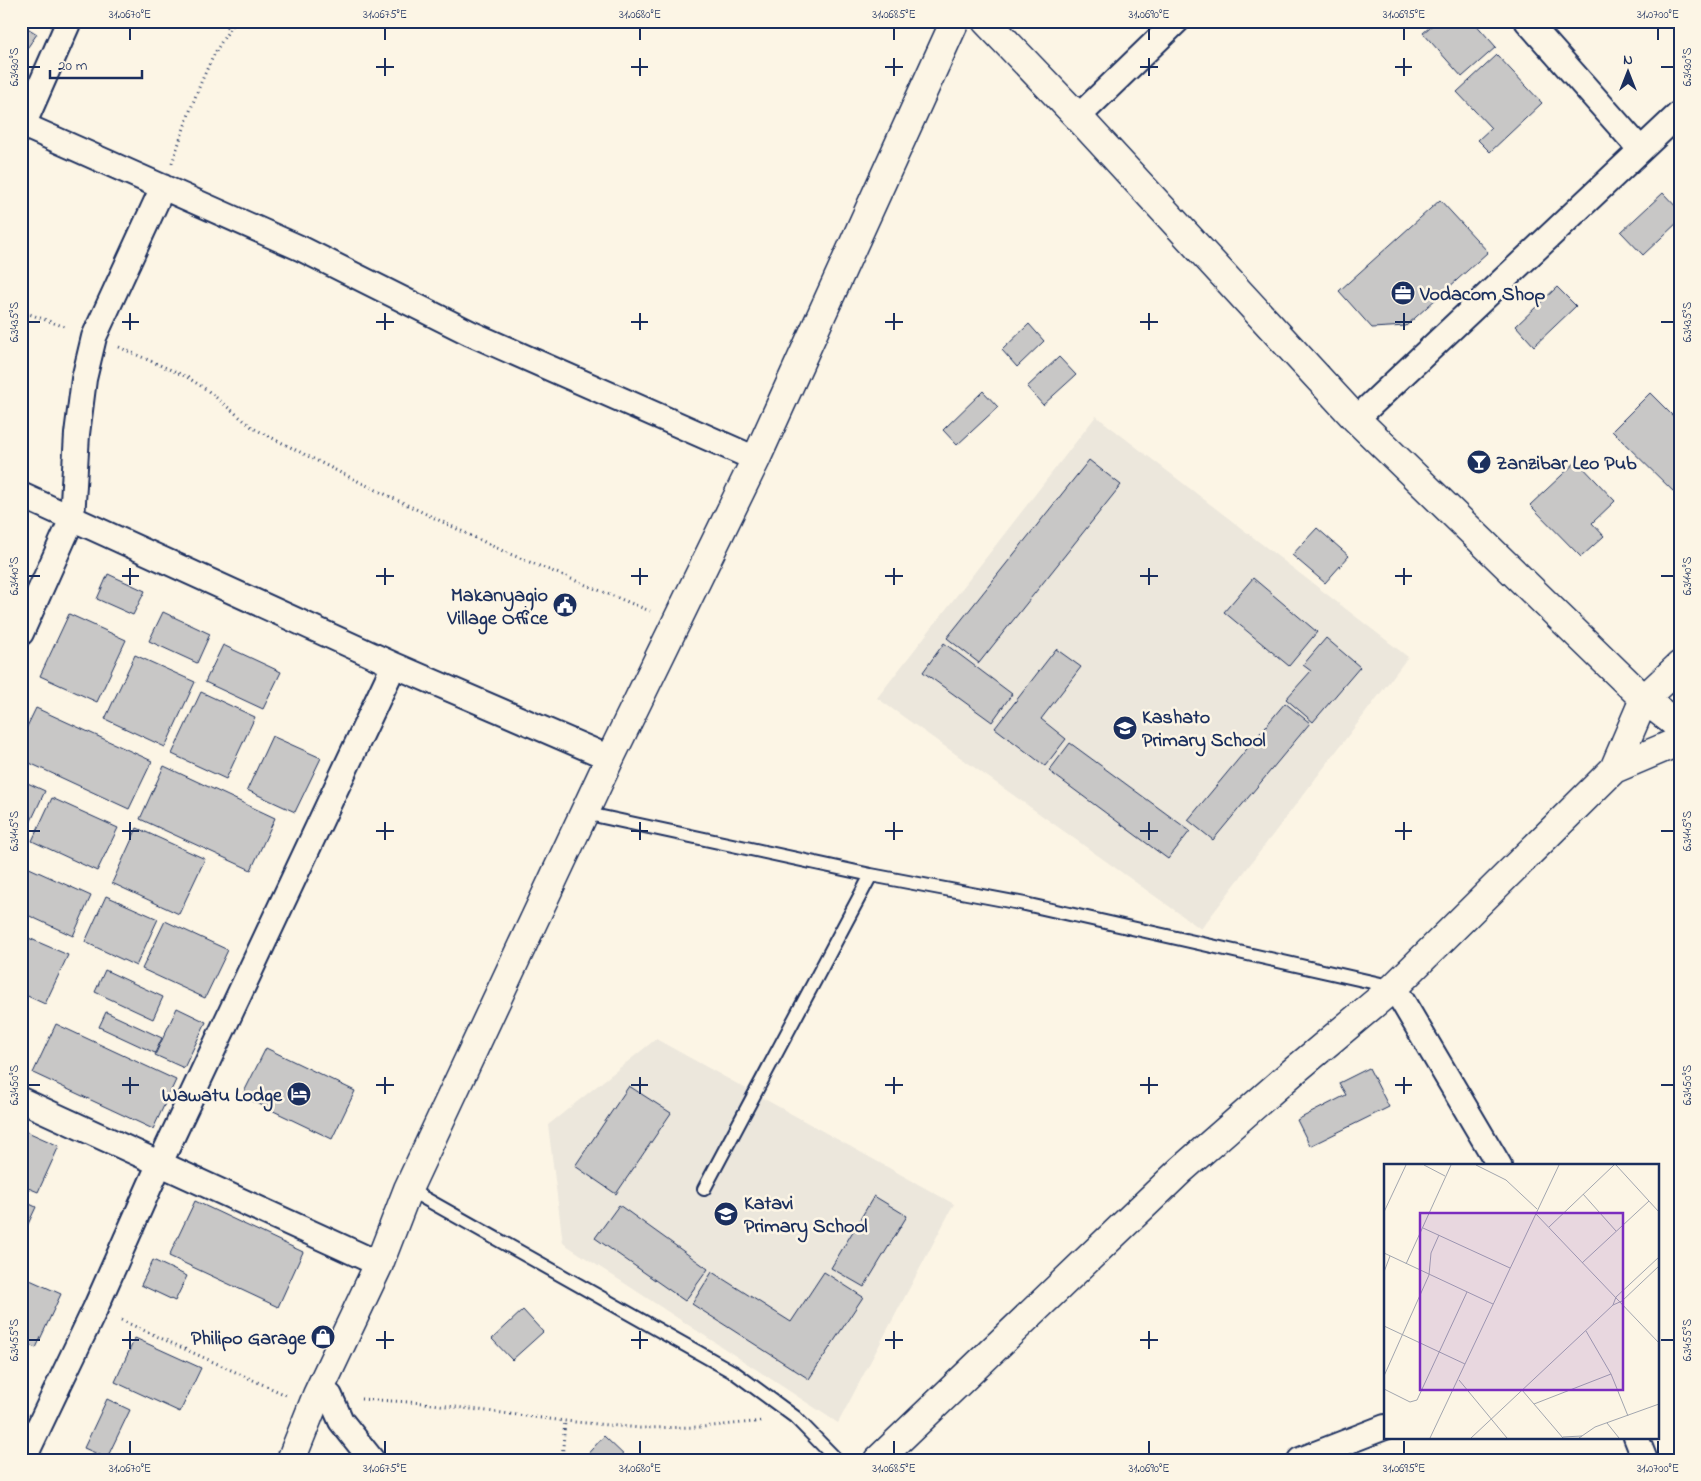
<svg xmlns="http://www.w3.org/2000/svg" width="1701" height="1481" font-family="'Indie Flower',sans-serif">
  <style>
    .built { fill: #ece7dc }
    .building { fill: #c8c7c6; stroke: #1b2f5e }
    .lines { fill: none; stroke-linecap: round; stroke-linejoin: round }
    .lane-casing { stroke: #1b2f5e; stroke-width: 16 }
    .street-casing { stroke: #1b2f5e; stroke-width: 28 }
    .secondary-casing { stroke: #1b2f5e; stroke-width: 31 }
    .path { stroke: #1b2f5e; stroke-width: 3; stroke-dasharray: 1 4; stroke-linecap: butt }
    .lane { stroke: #fcf5e5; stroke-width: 12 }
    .street { stroke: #fcf5e5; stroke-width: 24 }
    .secondary { stroke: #fcf5e5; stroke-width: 28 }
    .ticks { fill: none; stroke: #1b2f5e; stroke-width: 2 }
    .labels { text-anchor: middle; stroke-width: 5; stroke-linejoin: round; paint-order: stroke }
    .poi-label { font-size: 20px; font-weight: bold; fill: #1b2f5e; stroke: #fcf5e5; text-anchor: start }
    .inset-road { fill: none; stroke: #a2a6af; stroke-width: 1 }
    .view { fill: #7b2cbf; fill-opacity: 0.15; stroke: #7b2cbf; stroke-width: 2.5 }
    .inset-edge { fill: none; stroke: #1b2f5e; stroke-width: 2.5 }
    .neatline { fill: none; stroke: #1b2f5e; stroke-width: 2 }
    .ticks-label { font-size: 12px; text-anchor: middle; fill: #1b2f5e }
  </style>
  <rect width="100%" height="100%" fill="#fcf5e5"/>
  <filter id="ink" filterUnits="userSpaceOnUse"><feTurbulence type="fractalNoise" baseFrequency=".02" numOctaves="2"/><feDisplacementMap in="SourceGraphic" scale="10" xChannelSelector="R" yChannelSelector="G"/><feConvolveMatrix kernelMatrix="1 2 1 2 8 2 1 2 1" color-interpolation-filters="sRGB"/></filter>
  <g filter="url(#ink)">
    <path class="built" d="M1096,416L1408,657L1201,929L877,698Z
      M656,1039L954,1204L838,1423L563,1243L548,1125Z"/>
    <path class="building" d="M1437,21H1473L1496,47L1462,77L1423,33Z
      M21,24L37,34L21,57Z
      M1497,55L1542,103L1490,152L1478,140L1491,128L1457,92Z
      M1663,193L1680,211V220L1643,255L1621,232Z
      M1440,200L1488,252L1406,326L1372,328L1339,291Z
      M1557,287L1576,306L1534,346L1516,326Z
      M1029,324L1044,341L1017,367L1002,350Z
      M1059,357L1076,375L1043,405L1027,387Z
      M983,391L998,407L957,445L943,430Z
      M1650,393L1680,423V498L1612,431Z
      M1089,460L1121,485L979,663L947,638Z
      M1577,461L1615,501L1592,523L1604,536L1581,557L1530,505Z
      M1317,528L1349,556L1325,583L1292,555Z
      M108,574L145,591L133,615L97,599Z
      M1253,578L1317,632L1289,666L1224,612Z
      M163,612L210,634L197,663L149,641Z
      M69,614L126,640L97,702L40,676Z
      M1326,638L1360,667L1313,722L1286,699L1311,671L1303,665Z
      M944,643L1012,694L992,722L923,672Z
      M223,645L281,672L263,709L205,682Z
      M1056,649L1081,667L1041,719L1066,739L1045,766L995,728Z
      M135,655L195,682L165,747L105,719Z
      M201,692L255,717L226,779L172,754Z
      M1285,703L1310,723L1213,840L1188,820Z
      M36,708L152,761L129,809L21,759V739Z
      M272,736L321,758L295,812L247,790Z
      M1070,743L1190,831L1168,859L1049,771Z
      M164,766L275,818L251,870L140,819Z
      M21,780L45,791L24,836L21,834Z
      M52,798L118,828L97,871L32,841Z
      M137,828L205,859L179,914L112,883Z
      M27,867L91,896L73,936L21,912V879Z
      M106,896L158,919L136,966L85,942Z
      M165,921L228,950L205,998L142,969Z
      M24,936L68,955L45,1004L21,993V942Z
      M105,970L163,997L153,1019L95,992Z
      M177,1008L206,1022L184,1068L155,1055Z
      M106,1012L162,1038L155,1053L99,1027Z
      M56,1024L176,1080L153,1129L33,1073Z
      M266,1048L355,1091L332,1139L242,1096Z
      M1369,1068L1389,1107L1310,1146L1297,1120L1346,1095L1339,1083Z
      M629,1086L671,1113L616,1194L575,1166Z
      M21,1129L59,1146L38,1192L21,1185Z
      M874,1196L907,1216L864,1287L831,1268Z
      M21,1200L36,1207L21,1239Z
      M195,1201L303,1252L278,1307L169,1256Z
      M619,1205L708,1269L685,1301L595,1238Z
      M153,1260L187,1276L175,1301L141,1285Z
      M712,1272L791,1322L824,1272L863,1297L809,1379L692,1304Z
      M21,1276L61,1294L36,1348L21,1342Z
      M523,1310L543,1332L512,1360L492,1339Z
      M135,1338L201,1368L180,1412L115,1382Z
      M107,1399L130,1410L107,1458L84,1448Z
      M604,1436L629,1460H582Z"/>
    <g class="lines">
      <defs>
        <path id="lane" d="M584,813L871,875L1025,904L1394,987
          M408,1189L735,1373L795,1417L837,1460
          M704,1189L871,875"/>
        <path id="street" d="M1527,21L1640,149
          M1078,117L1177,21
          M23,125L302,249L470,333L756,459
          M21,130L69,21
          M1356,419L1680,113
          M21,495L394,665L610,758
          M21,633L72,519L77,434L84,379L94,337L163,187
          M1394,987L1499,1165
          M21,1100L379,1264
          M330,1396L341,1421L372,1460
          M1636,1437L1645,1460
          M23,1460L95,1309L159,1165L394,665
          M1300,1460L1385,1427"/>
        <path id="secondary" d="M986,21L1078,117L1356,419L1644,699L1680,727
          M1614,769L1644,699L1680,665
          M291,1460L317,1395L379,1264L408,1189L610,758L756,459L955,21
          M878,1460L1181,1170L1294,1071L1394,987L1614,769L1680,741"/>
      </defs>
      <use href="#lane" class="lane-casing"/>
      <use href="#street" class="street-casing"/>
      <use href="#secondary" class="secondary-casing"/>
      <path class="path" d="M218,21L230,29
        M172,163C189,115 204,61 236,21
        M21,311L68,328
        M119,347L187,377L207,390L253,428L341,473L505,552L650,611
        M121,1320L286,1395
        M361,1399L424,1403L565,1421L640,1428L703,1427L763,1421
        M562,1460L565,1421"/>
      <use href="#lane" class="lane"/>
      <use href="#street" class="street"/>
      <use href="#secondary" class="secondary"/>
    </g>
  </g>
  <path class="ticks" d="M130,28V40M385,28V40M640,28V40M894,28V40M1149,28V40M1404,28V40M1658,28V40M385,58V76M640,58V76M894,58V76M1149,58V76M1404,58V76M28,67H40M376,67H394M631,67H648M885,67H903M1140,67H1158M1395,67H1412M1661,67H1674M130,313V330M385,313V330M640,313V330M894,313V330M1149,313V330M1404,313V330M28,322H40M122,322H139M376,322H394M631,322H648M885,322H903M1140,322H1158M1395,322H1412M1661,322H1674M130,568V585M385,568V585M640,568V585M894,568V585M1149,568V585M1404,568V585M28,576H40M122,576H139M376,576H394M631,576H648M885,576H903M1140,576H1158M1395,576H1412M1661,576H1674M130,822V840M385,822V840M640,822V840M894,822V840M1149,822V840M1404,822V840M28,831H40M122,831H139M376,831H394M631,831H648M885,831H903M1140,831H1158M1395,831H1412M1661,831H1674M130,1077V1094M385,1077V1094M640,1077V1094M894,1077V1094M1149,1077V1094M1404,1077V1094M28,1085H40M122,1085H139M376,1085H394M631,1085H648M885,1085H903M1140,1085H1158M1395,1085H1412M1661,1085H1674M130,1331V1349M385,1331V1349M640,1331V1349M894,1331V1349M1149,1331V1349M28,1340H40M122,1340H139M376,1340H394M631,1340H648M885,1340H903M1140,1340H1158M1661,1340H1674M130,1441V1454M385,1441V1454M640,1441V1454M894,1441V1454M1149,1441V1454M1404,1441V1454M1658,1441V1454"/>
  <defs>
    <symbol id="office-disc" viewBox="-11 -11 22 22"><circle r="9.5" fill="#1b2f5e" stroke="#fcf5e5"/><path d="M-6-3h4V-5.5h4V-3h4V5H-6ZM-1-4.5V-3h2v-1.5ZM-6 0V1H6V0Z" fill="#fff"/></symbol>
    <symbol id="bar-disc" viewBox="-11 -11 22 22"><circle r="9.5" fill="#1b2f5e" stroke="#fcf5e5"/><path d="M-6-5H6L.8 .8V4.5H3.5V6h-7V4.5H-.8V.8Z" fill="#fff"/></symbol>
    <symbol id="civic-disc" viewBox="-11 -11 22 22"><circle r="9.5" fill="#1b2f5e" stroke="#fcf5e5"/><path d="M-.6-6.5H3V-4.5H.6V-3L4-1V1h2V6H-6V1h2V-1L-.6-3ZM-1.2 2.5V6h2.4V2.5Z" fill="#fff"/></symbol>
    <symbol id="school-disc" viewBox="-11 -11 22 22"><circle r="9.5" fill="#1b2f5e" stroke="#fcf5e5"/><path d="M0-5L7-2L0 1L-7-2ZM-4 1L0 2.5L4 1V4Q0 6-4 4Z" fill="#fff"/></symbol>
    <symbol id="hotel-disc" viewBox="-11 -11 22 22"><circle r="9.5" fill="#1b2f5e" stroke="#fcf5e5"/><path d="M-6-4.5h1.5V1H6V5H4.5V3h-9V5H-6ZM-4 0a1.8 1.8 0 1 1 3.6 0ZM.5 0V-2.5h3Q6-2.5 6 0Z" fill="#fff"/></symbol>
    <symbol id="shop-disc" viewBox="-11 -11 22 22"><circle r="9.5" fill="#1b2f5e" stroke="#fcf5e5"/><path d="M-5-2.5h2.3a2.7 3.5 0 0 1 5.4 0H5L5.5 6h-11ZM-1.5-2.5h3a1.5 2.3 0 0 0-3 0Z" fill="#fff"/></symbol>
  </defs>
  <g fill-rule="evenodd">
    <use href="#office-disc" x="1389" y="279" width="28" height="28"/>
    <use href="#bar-disc" x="1465" y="448" width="28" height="28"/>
    <use href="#civic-disc" x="551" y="591" width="28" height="28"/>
    <use href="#school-disc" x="1111" y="714" width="28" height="28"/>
    <use href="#hotel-disc" x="285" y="1080" width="28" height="28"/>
    <use href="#school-disc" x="712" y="1200" width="28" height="28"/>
    <use href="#shop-disc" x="309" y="1323" width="28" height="28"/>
  </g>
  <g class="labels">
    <g class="poi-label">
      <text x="1420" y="300">Vodacom Shop</text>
      <text x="1496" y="469">Zanzibar Leo Pub</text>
      <text x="548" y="601" text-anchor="end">Makanyagio<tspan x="548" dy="23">Village Office</tspan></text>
      <text x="1142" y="723">Kashato<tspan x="1142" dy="23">Primary School</tspan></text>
      <text x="282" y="1101" text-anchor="end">Wawatu Lodge</text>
      <text x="744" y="1209">Katavi<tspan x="744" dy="23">Primary School</tspan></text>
      <text x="306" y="1344" text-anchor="end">Philipo Garage</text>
    </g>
  </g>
  <g transform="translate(1384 1164)">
    <rect width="275" height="275" fill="#fcf5e5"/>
    <path class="inset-road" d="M40,1L61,12M92,1L122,16L153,45M232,1L275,48M199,30L232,67M0,48L22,1M151,49L275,179M165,63L230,1M39,64L126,104M0,89L109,140M198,99L265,37M22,100L67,1M0,108L6,92M229,141L232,133L275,93M0,162L81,200M202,167L227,210L244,252M0,212L45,111L47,89L55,71M75,216L123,274M0,225L26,238L33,236L83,128M138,226L179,274M150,240L227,210M223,259L235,274M179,273L198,272M46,274L175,1M87,274L229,141L238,137L275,102M195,274L211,263L275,240"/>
    <path class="view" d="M36,49H239V226H36Z"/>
    <rect width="275" height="275" class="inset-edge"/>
  </g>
  <rect width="1701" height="1481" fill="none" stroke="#fcf5e5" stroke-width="55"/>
  <g transform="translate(1628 72)" stroke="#fcf5e5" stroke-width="4" paint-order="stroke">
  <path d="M0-4L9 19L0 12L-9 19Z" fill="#1b2f5e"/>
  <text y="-8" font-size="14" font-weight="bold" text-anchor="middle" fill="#1b2f5e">N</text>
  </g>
  <path d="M50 70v8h92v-8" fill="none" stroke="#1b2f5e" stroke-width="2.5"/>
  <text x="58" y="70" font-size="15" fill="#1b2f5e" stroke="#fcf5e5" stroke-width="4" paint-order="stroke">20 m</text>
  <rect x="28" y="28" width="1646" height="1426" class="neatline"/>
  <g class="ticks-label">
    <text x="130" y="18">31.0670°E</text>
    <text x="385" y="18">31.0675°E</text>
    <text x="640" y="18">31.0680°E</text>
    <text x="894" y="18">31.0685°E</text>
    <text x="1149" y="18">31.0690°E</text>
    <text x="1404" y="18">31.0695°E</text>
    <text x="1658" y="18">31.0700°E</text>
    <text transform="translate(14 67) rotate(-90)" y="4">6.3430°S</text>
    <text transform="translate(1687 67) rotate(-90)" y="4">6.3430°S</text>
    <text transform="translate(14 322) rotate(-90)" y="4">6.3435°S</text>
    <text transform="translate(1687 322) rotate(-90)" y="4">6.3435°S</text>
    <text transform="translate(14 576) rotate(-90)" y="4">6.3440°S</text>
    <text transform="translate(1687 576) rotate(-90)" y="4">6.3440°S</text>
    <text transform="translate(14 831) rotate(-90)" y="4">6.3445°S</text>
    <text transform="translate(1687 831) rotate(-90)" y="4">6.3445°S</text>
    <text transform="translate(14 1085) rotate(-90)" y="4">6.3450°S</text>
    <text transform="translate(1687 1085) rotate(-90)" y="4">6.3450°S</text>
    <text transform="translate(14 1340) rotate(-90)" y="4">6.3455°S</text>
    <text transform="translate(1687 1340) rotate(-90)" y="4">6.3455°S</text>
    <text x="130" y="1472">31.0670°E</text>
    <text x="385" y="1472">31.0675°E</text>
    <text x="640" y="1472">31.0680°E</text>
    <text x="894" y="1472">31.0685°E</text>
    <text x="1149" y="1472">31.0690°E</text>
    <text x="1404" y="1472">31.0695°E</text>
    <text x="1658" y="1472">31.0700°E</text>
  </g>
</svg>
